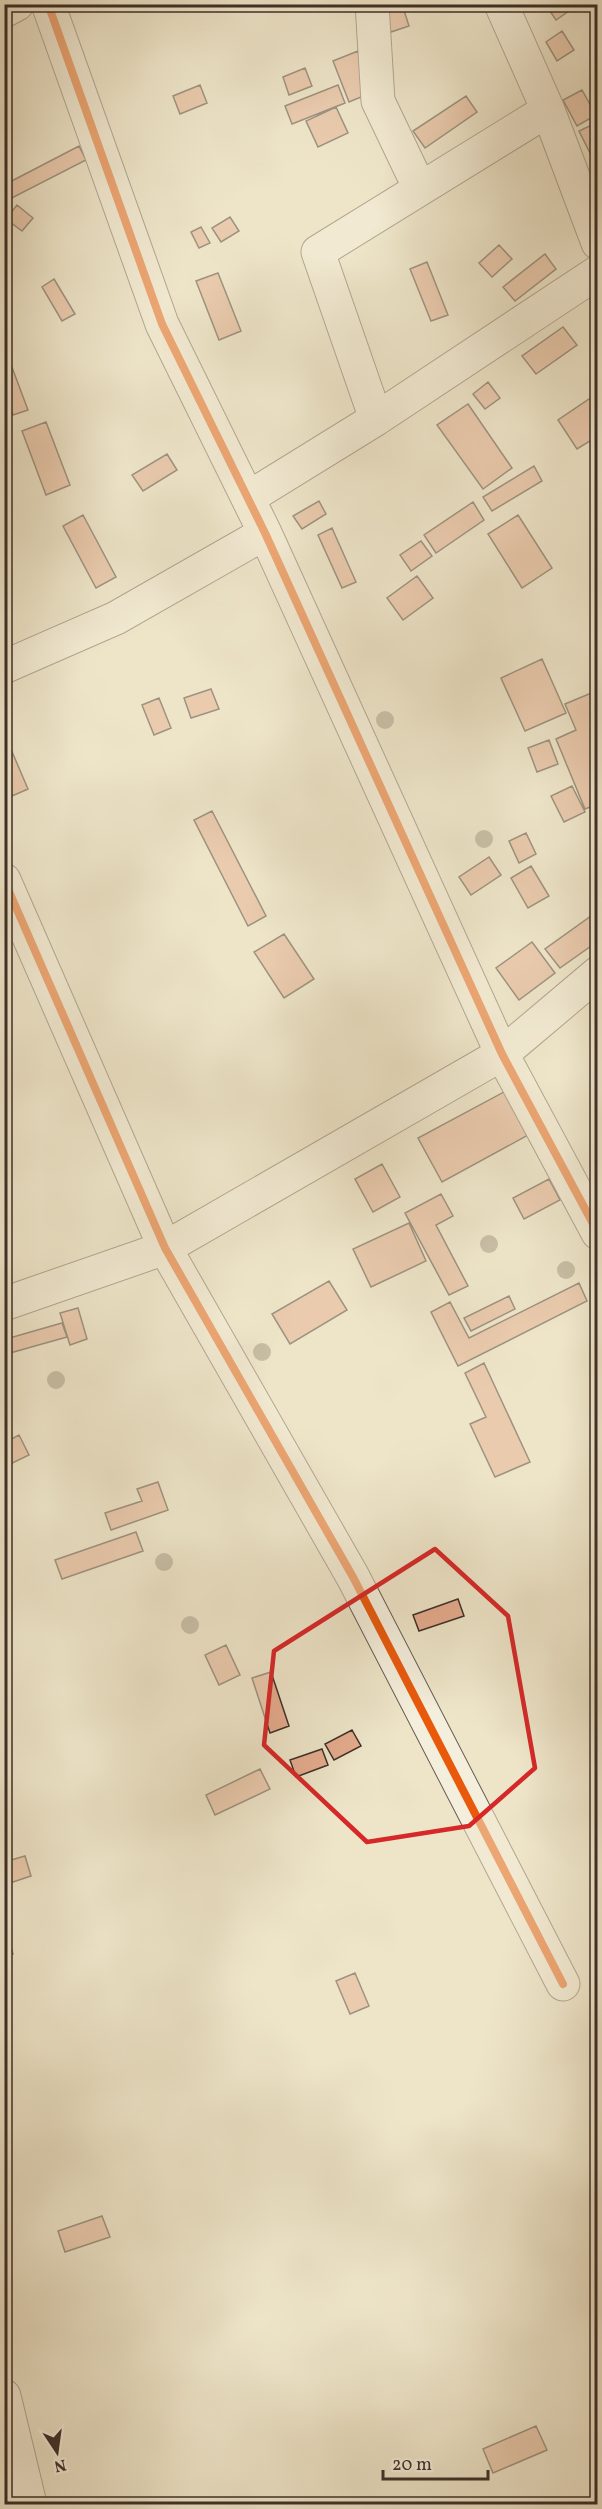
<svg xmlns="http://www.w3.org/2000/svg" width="602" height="2509" font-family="Vollkorn,serif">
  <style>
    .building { fill: #e5ac8e; stroke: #3c2f29; stroke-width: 1.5 }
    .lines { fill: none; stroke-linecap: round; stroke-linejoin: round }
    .minor-casing { stroke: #685c51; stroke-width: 35 }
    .minor { stroke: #f4eedc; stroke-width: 33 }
    .cycleway-casing { stroke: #f4eedc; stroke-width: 11 }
    .cycleway { stroke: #e8590c; stroke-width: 8 }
    .tree { fill: #9a917d }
    .marked { fill: none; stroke: #d62828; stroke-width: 4.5; stroke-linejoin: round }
  </style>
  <rect width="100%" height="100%" fill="#eee5c9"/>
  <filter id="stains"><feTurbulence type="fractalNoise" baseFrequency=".00333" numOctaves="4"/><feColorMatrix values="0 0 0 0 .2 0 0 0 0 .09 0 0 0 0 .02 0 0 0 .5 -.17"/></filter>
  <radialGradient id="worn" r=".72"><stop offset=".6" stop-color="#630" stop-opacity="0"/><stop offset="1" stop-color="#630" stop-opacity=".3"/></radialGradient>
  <path class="building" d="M381,4H402L409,26L391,32Z
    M545,4H579L556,20Z
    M562,31L574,50L557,61L546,42Z
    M358,51L373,92L349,102L333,61Z
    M305,68L312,86L289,95L283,77Z
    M200,85L207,103L180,114L173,96Z
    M338,85L345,103L292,124L285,106Z
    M582,90L596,115L577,126L563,100Z
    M466,96L477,112L425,148L413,131Z
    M336,107L348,133L318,147L306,121Z
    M598,122V169L579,131Z
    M79,146L86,160L8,200L4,185Z
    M17,205L33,218L22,231L6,219Z
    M230,217L239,231L221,242L212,228Z
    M201,227L210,243L199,248L191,232Z
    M499,245L512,259L492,277L479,263Z
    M545,254L556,269L515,301L503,287Z
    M427,262L448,315L431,321L410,269Z
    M218,273L241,331L219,340L196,281Z
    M54,279L75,314L62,321L42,287Z
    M563,327L577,345L536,374L522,356Z
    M4,346L28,410L13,415L4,392Z
    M488,382L500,398L485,409L473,394Z
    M598,393V436L577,449L558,420Z
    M468,404L512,468L483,489L437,425Z
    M46,422L70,485L46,495L22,431Z
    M167,454L177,470L143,491L132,475Z
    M534,466L542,481L492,511L483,497Z
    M319,501L326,514L302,529L293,516Z
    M473,502L484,520L436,553L424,535Z
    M83,515L116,577L96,588L63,526Z
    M518,515L552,568L522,588L488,534Z
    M332,528L356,582L342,588L318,535Z
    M421,541L432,556L411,571L400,555Z
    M417,576L433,598L403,620L387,598Z
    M542,659L566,713L525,731L501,678Z
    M211,689L219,709L191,718L184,698Z
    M596,691L598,804L585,809L556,739L576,730L565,704Z
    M159,698L171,728L154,735L142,705Z
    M4,733L28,789L12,796L4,779Z
    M549,740L558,764L537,772L528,748Z
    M572,786L585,812L564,822L551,796Z
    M212,811L266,916L248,926L194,820Z
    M526,833L536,854L519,863L509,841Z
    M489,857L501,875L471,895L459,877Z
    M531,866L549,896L528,908L511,878Z
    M598,911V941L560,968L545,949Z
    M284,934L314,979L284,998L254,952Z
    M532,942L555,973L519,1000L496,968Z
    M517,1085L541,1128L442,1182L418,1138Z
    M382,1164L400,1197L373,1212L355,1179Z
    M549,1179L560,1200L524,1219L513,1198Z
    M441,1194L453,1216L436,1225L468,1286L449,1295L405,1213Z
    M409,1223L426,1261L371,1287L353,1249Z
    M329,1281L347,1310L290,1344L272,1314Z
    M579,1283L587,1301L458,1366L431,1312L450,1302L469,1338Z
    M509,1296L515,1309L471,1331L464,1318Z
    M78,1308L87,1339L70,1345L60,1313Z
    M62,1323L67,1337L10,1353L6,1339Z
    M484,1363L530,1462L495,1477L470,1424L486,1417L465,1373Z
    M19,1435L29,1455L4,1467V1443Z
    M158,1482L168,1510L111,1530L105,1513L142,1501L137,1489Z
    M136,1532L143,1551L62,1579L55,1560Z
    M458,1599L464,1616L419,1631L413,1615Z
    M226,1645L240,1675L219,1685L205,1655Z
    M271,1672L289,1726L270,1733L252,1678Z
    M352,1730L361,1746L334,1760L325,1744Z
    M322,1749L328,1765L296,1777L290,1760Z
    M260,1769L270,1789L215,1815L206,1795Z
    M25,1856L31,1876L7,1884L4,1862Z
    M6,1930L13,1954L4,1956V1931Z
    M355,1973L369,2006L350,2014L336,1981Z
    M102,2216L110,2237L65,2252L58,2231Z
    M536,2426L547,2450L493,2473L483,2449Z"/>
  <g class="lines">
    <defs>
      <path id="minor" d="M48,4L162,324L265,533L502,1054L598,1233
        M372,4L378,101L420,189
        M501,4L548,110L598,243
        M4,11L17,4
        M376,419L318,252L548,110
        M248,498L376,419L598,272
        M4,667L116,618L265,533
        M4,880L165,1248L353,1577L563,1984
        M4,1304L165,1248L502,1054L598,973
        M4,2396L30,2504"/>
    </defs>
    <use href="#minor" class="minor-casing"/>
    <use href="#minor" class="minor"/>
    <defs>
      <path id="cycleway" d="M48,4L162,324L265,533L502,1054L598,1233
        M4,880L165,1248L353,1577L563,1984"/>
    </defs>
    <use href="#cycleway" class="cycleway-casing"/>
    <use href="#cycleway" class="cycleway"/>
  </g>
  <g class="tree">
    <circle cx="385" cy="720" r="9"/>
    <circle cx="484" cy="839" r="9"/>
    <circle cx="489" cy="1244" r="9"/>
    <circle cx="566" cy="1270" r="9"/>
    <circle cx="262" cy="1352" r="9"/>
    <circle cx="56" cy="1380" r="9"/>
    <circle cx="164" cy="1562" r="9"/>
    <circle cx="190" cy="1625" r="9"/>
  </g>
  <path d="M0 0H602V2509H0ZM435,1549L508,1616L535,1768L469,1826L367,1842L264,1745L274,1651Z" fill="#eee5c9" fill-opacity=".55" fill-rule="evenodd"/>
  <path class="marked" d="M435,1549L508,1616L535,1768L469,1826L367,1842L264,1745L274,1651Z"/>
  <rect width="602" height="2509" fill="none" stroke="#eee5c9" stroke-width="24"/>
  <rect x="6" y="6" width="590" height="2497" fill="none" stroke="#3c2f29" stroke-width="3"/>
  <rect x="12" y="12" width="578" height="2485" fill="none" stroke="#3c2f29" stroke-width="1.5"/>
  <g transform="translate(57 2452) rotate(167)" stroke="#f4eedc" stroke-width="4.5" paint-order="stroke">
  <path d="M0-4.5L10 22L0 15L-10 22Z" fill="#3c2f29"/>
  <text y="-9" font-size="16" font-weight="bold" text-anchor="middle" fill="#3c2f29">N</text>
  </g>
  <path d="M383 2470v9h105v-9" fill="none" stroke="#3c2f29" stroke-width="3"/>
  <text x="392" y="2470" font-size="18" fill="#3c2f29" stroke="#f4eedc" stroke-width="4.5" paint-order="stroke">20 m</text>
  <rect width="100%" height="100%" filter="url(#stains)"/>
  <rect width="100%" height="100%" fill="url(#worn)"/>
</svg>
